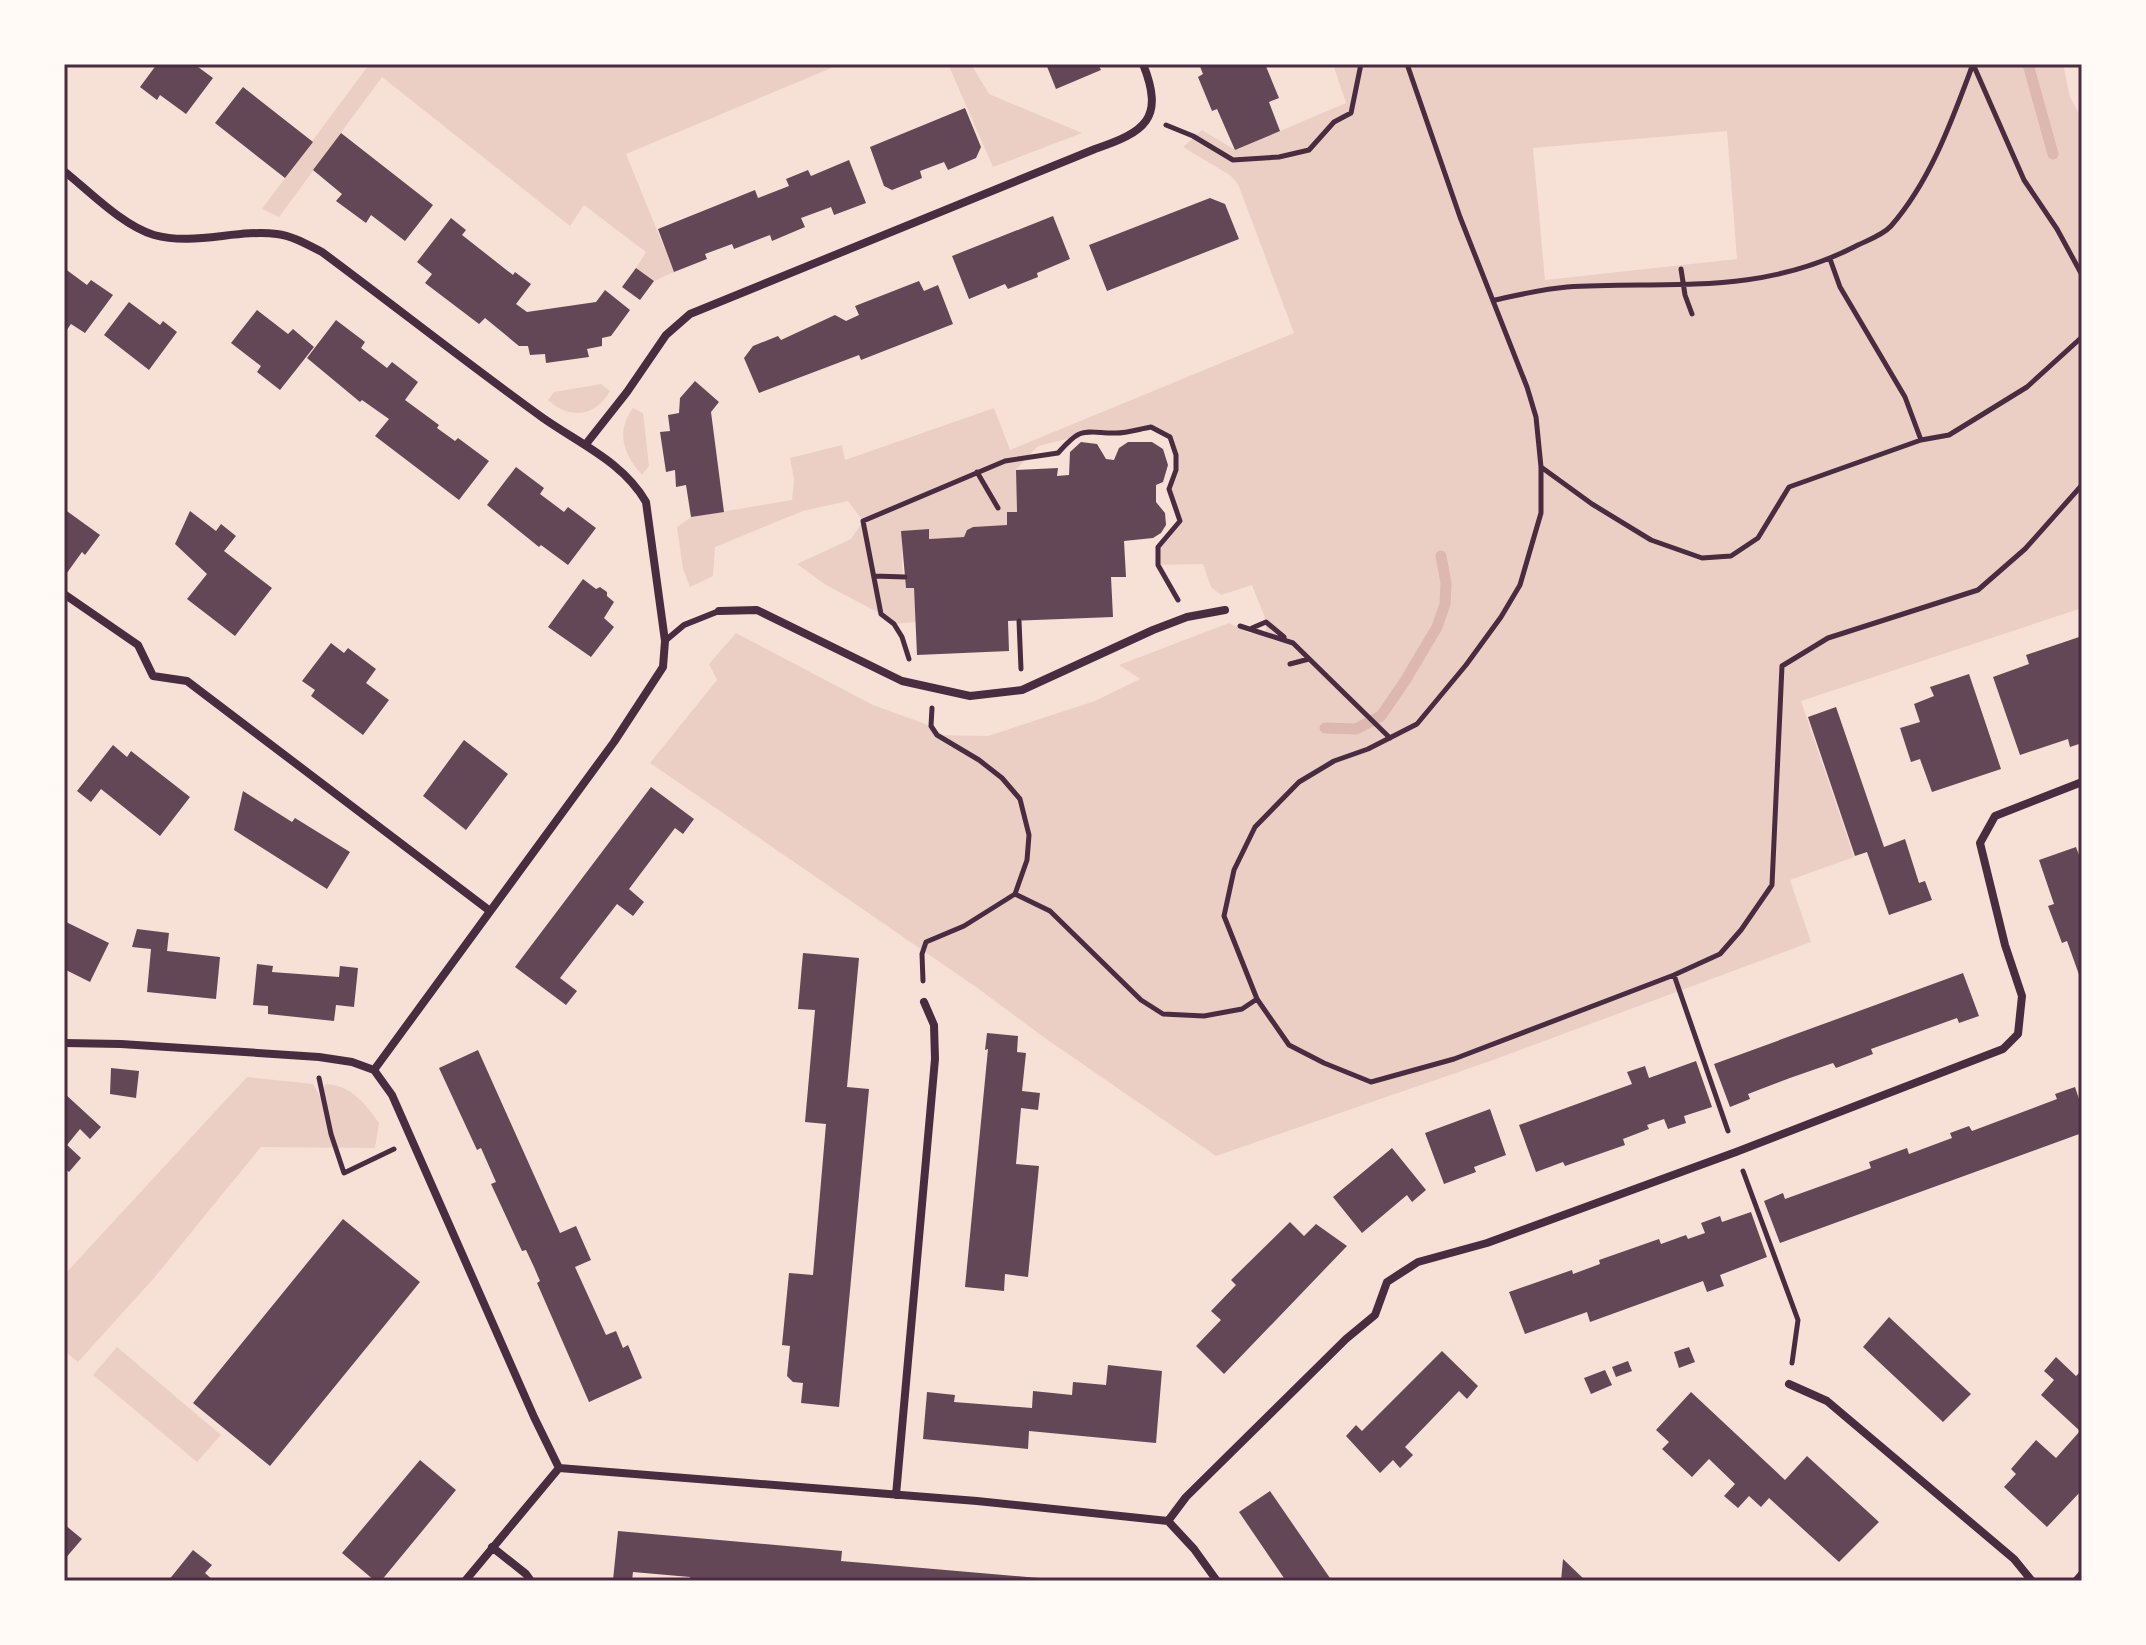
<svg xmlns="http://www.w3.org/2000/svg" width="2146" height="1645" font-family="'Nunito Sans',sans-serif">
<rect width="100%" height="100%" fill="#f7e1d7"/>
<path fill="#ebcfc5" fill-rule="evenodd" d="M364,64H841L626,154L674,272L654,281L636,268L646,252L584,205L570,226L382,77L279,217L262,209L367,67Z
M948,64H971L989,94L1082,133L993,167Z
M1333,64H2063L2070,97L2082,119V608L1801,701L1854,857L1790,880L1811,942L1496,1059L1216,1156L1042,1036L976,987L650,763L717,680L709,664L736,633L873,705L931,726L937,735L988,736L1095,701L1140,679L1119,665L1229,623L1249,633H1266L1265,618L1252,585L1221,595L1211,587L1203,564L1158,565V547L1180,521L1169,489L1176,470V454L1170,437L1151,427L1117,434L1087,430L1071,438L1038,446L1016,470L1017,525L973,527L967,530L964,537L929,539V529L902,531V567L906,587L914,588L916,622L894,624L881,614L826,585L797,564L851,539L863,521L848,501L803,511L715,547L713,576L690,587L683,569L677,527L691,517L792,500L794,479L790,458L842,445L845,460L994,408L1010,450L1294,333L1238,184L1230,175L1183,147L1202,130L1235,150L1346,103ZM1727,131L1737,259L1545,280L1533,148Z
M601,384L610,391C595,417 570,420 548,400L554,392Z
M633,408L643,413L649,466L642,475C624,455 615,432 633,408Z
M247,1077L313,1084L321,1098L325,1084C350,1084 366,1104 379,1123L375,1148L261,1147L154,1278L78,1362L64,1351V1275Z
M117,1347L221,1435L197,1462L93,1375Z"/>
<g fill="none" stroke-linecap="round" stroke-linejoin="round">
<path stroke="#dcb8b0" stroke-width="11" d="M2028,64L2053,154
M1325,728L1356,729L1381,716L1405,681L1437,627L1445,604L1446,583L1441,556"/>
</g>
<path fill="#644757" d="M157,64H194L213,78L186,114L160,95L157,100L140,87Z
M1046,64H1098L1101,70L1056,89Z
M1199,64H1265L1279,98L1269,102L1280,131L1235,150L1217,109L1212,111L1198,77L1203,74Z
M243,87L313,142L285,178L215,123Z
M965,108L981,147L976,158L948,170L944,162L920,171L922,178L892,190L884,186L870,147Z
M341,133L433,205L405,241L371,215L366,223L336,201L342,194L313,170Z
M849,160L866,203L834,215L831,207L801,218L805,227L772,241L770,235L734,249L732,244L705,254L707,259L674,272L658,229L755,190L758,198L789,186L786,179L808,170L811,176Z
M1210,198L1225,204L1239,239L1107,291L1089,245Z
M1053,216L1070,259L1037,273L1038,277L1008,289L1005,284L969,299L952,256Z
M451,218L466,230L462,235L513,275L515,272L531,284L516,304L527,312L596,302L605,290L630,310L611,336L602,338V346L587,349L589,357L546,363L545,354L530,355L528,346H519L485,318L479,324L425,283L432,274L417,262Z
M64,268L87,285L91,280L113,295L85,333L71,324L64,334Z
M636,268L654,281L640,300L622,287Z
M919,281L924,291L938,285L953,324L861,360L859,355L759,393L744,358L753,346L778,336L781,340L835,315L846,321L859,315L855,306Z
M129,302L160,325L163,321L177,332L149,370L104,335Z
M257,310L288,334L293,329L314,347L280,390L257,372L261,366L231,343Z
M336,320L365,342L361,348L387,368L392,362L418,382L405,400L439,425L437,428L455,441L458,438L489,461L459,500L375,436L389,419L362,400L360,402L307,358Z
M695,381L719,402L711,412L724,512L691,517L686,485L676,487L675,470L666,472L660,432L670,431L668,415L679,413L680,398Z
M1081,442L1097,444L1106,459L1114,460L1119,448L1128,442H1152L1163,449L1168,465L1163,482L1156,485V502L1165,513L1166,525L1161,533L1153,538L1124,541L1126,577H1111L1113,617L1008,621L1009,651L917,655L914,588H906L901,531L929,529V539L964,537L967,530L973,527L1007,525V512H1017L1016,470L1058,468L1057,476L1069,475L1070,452Z
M516,467L544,488L540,494L564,512L568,507L596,528L568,565L541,545L539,547L487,505Z
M64,509L100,535L85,555L82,552L64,577Z
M190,511L216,531L221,524L236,536L224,551L272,588L235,636L187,599L207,574L175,544Z
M583,579L596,589L600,587L607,592V596L614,602L604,618L614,627L591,657L548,627Z
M2082,636V743L2070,747L2068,739L2020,755L1993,677L2029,664L2026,655Z
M331,643L344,653L348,648L376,669L366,683L389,700L363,735L311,696L315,690L302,681Z
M1969,674L2001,769L1932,792L1920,759L1911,762L1900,728L1920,722L1914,704L1934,696L1930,687Z
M1836,707L1884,847L1905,839L1919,883L1925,881L1932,900L1889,915L1867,852L1855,856L1808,717Z
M464,740L508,774L466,830L423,796Z
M113,745L127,757L131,751L190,797L160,836L101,789L91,802L77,791Z
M651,787L694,819L683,834L675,828L629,889L644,902L633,916L617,904L560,978L577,991L566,1005L515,967Z
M243,791L292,822L295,818L350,852L327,889L234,830Z
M2076,847L2082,863V983L2067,941L2062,943L2048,906L2054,904L2039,860Z
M64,921L109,943L90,982L64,969Z
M137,929L169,933L167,951L220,957L216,999L147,992L151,949L132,947Z
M803,953L859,958L847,1087L869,1089L839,1407L801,1403L803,1383L793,1382L787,1376L790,1346L782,1345L789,1273L813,1275L826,1124L805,1122L815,1010L798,1009Z
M257,964L273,966L272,972L339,977L340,966L358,968L354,1007L336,1005L334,1021L268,1014V1006L253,1005Z
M1963,973L1979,1016L1959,1023L1957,1018L1871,1049L1873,1054L1836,1068L1833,1063L1790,1078L1748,1094L1750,1099L1730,1107L1714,1064Z
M987,1033L1018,1036L1017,1052L1026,1053L1022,1091L1040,1093L1038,1110L1021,1108L1016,1164L1039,1166L1028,1277L1005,1274L1004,1291L965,1287L988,1049L985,1050Z
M478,1050L560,1233L576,1226L591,1260L575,1267L606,1335L616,1331L623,1348L628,1345L642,1378L589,1402L537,1283L540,1281L534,1267L526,1250L522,1251L491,1184L496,1182L481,1148L477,1150L439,1068Z
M1696,1061L1712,1107L1684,1116L1686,1123L1668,1129L1664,1119L1647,1125L1649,1129L1623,1139L1625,1145L1565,1166L1563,1162L1536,1172L1519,1125L1632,1084L1627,1072L1645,1066L1649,1078Z
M111,1068L139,1071L136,1098L110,1094Z
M2075,1087L2082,1108V1133L1780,1243L1764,1201L1783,1193L1785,1199L1871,1168L1869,1162L1907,1148L1909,1154L1952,1138L1950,1133L1969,1126L1972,1131L2057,1099L2055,1094Z
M64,1093L101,1127L90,1139L80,1129L67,1145L81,1158L69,1172L64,1168Z
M1490,1109L1506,1155L1474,1167L1476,1172L1444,1184L1425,1133Z
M1392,1148L1426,1190L1412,1202L1407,1195L1362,1233L1333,1197Z
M1751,1212L1767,1257L1720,1275L1724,1286L1707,1292L1703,1281L1590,1322L1587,1312L1525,1334L1509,1292L1572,1270L1573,1274L1600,1264L1599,1260L1659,1239L1661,1244L1686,1235L1688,1239L1705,1233L1701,1223L1720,1216L1722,1222Z
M343,1219L420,1282L270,1466L193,1403Z
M1290,1222L1304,1236L1316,1224L1347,1246L1224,1374L1196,1346L1221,1320L1211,1311L1236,1285L1231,1280Z
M1889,1317L1971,1394L1943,1422L1863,1347Z
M1689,1347L1695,1362L1679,1368L1674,1352Z
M1442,1351L1478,1386L1467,1399L1459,1391L1405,1447L1413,1455L1400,1468L1393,1460L1380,1473L1346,1436L1356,1425L1362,1431Z
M2056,1357L2076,1376L2082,1370V1490L2047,1527L2004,1487L2016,1474L2011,1469L2036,1440L2056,1458L2080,1431L2041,1395L2054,1380L2044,1371Z
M1628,1361L1632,1371L1616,1377L1612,1367Z
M1108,1365L1162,1371L1156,1443L1029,1431L1028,1449L923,1439L927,1392L955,1395L954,1402L1032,1408L1033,1391L1072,1395L1073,1382L1106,1385Z
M1605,1370L1612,1385L1591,1394L1584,1378Z
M1691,1392L1785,1480L1807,1456L1879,1522L1839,1562L1769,1498L1761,1507L1749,1496L1738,1508L1724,1496L1735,1484L1709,1459L1692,1477L1662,1449L1669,1442L1656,1430Z
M420,1460L456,1490L381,1581H375L342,1553Z
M1270,1491L1292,1523L1332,1581H1286L1239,1512Z
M64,1524L82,1539L64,1560Z
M618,1531L842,1551L841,1561L1039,1578L1050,1579L1049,1581H690V1577L633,1572L632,1581L613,1580Z
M193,1550L212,1565L205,1573L214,1581H168Z
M1563,1559L1586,1581H1561Z"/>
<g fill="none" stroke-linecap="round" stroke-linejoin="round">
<path stroke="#4a2c40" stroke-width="5" d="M1407,64L1460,217L1527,387L1536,417L1541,467V513L1520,585L1501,617L1466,665L1417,724L1368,749L1334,761L1299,782L1255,827L1234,870L1224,916L1257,999L1289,1045L1324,1063L1371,1082L1454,1059L1674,975L1720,954L1741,930L1772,885L1782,666L1828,638L1978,590L2025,549L2082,485
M1973,64L2024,180L2057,229L2082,275
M1166,125L1193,136L1233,160L1279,157L1309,150L1334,122L1351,113L1361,64
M1830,259L1840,287L1905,397L1921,440
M1681,269L1685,295L1692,314
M1495,300C1518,295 1543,289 1567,287C1669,281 1758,296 1854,247C1865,241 1882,236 1891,226C1931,180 1952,120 1973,64
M1541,467L1592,504L1651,540L1702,558L1731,556L1758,538L1789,487L1921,440L1949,435L2027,387L2082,337
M977,472L998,508
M874,576L905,577
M1019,621L1021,669
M1240,626L1293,643L1390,738
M1252,628L1266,622L1284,637
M909,659L902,637L894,624L881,614L863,521L1005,461L1058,453C1081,427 1082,432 1113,433C1125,434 1139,429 1151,427L1170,437L1176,455V470L1169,489L1180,521L1158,547V565L1178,600
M1290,664L1309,659
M1015,894L1050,911L1141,1000L1163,1014L1204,1016L1242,1009L1257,999
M1674,975L1728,1131
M923,981L922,954L926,942L964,926L1015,894L1027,860L1029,835L1020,799L1002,778L979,760L937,735L931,726L932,708
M319,1078L331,1134L344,1173L394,1149
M1743,1171L1798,1320L1792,1363"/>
<path stroke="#4a2c40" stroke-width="6" d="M665,641L684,625L719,611"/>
<path stroke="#4a2c40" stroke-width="8" d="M64,171C89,191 123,226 154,235C194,246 236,229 277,234C293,236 308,245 322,252C396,307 468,364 543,418C580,444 623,462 646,502L665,641L663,667L614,742L374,1070
M586,444L627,392L666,335L690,314L1095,149C1145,132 1165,119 1143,64
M64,594L138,645L153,676L187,681L490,911
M719,611L757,610L902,681L970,696L1022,690L1153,630L1187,617L1225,610
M64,1043L121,1044L319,1057L352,1062L374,1070
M374,1070L392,1095L534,1417L559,1468
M1789,1384L1827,1401L2014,1559L2032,1581
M559,1468L977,1501L1168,1521L1194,1549L1217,1581
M896,1495L935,1059L934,1025L924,1002
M1168,1521L1186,1497L1346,1339L1375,1315L1387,1282L1418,1262L1487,1243L1736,1152L2003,1049L2018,1034L2022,996L2005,945L1980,843L1995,816L2082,782
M492,1547L526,1574L531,1581
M465,1581L559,1468
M2076,1581L2082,1574"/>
</g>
<rect width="2146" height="1645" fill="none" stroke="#fffaf5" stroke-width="132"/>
<rect x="66" y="66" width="2014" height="1513" fill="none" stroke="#4a2c40" stroke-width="3"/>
</svg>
